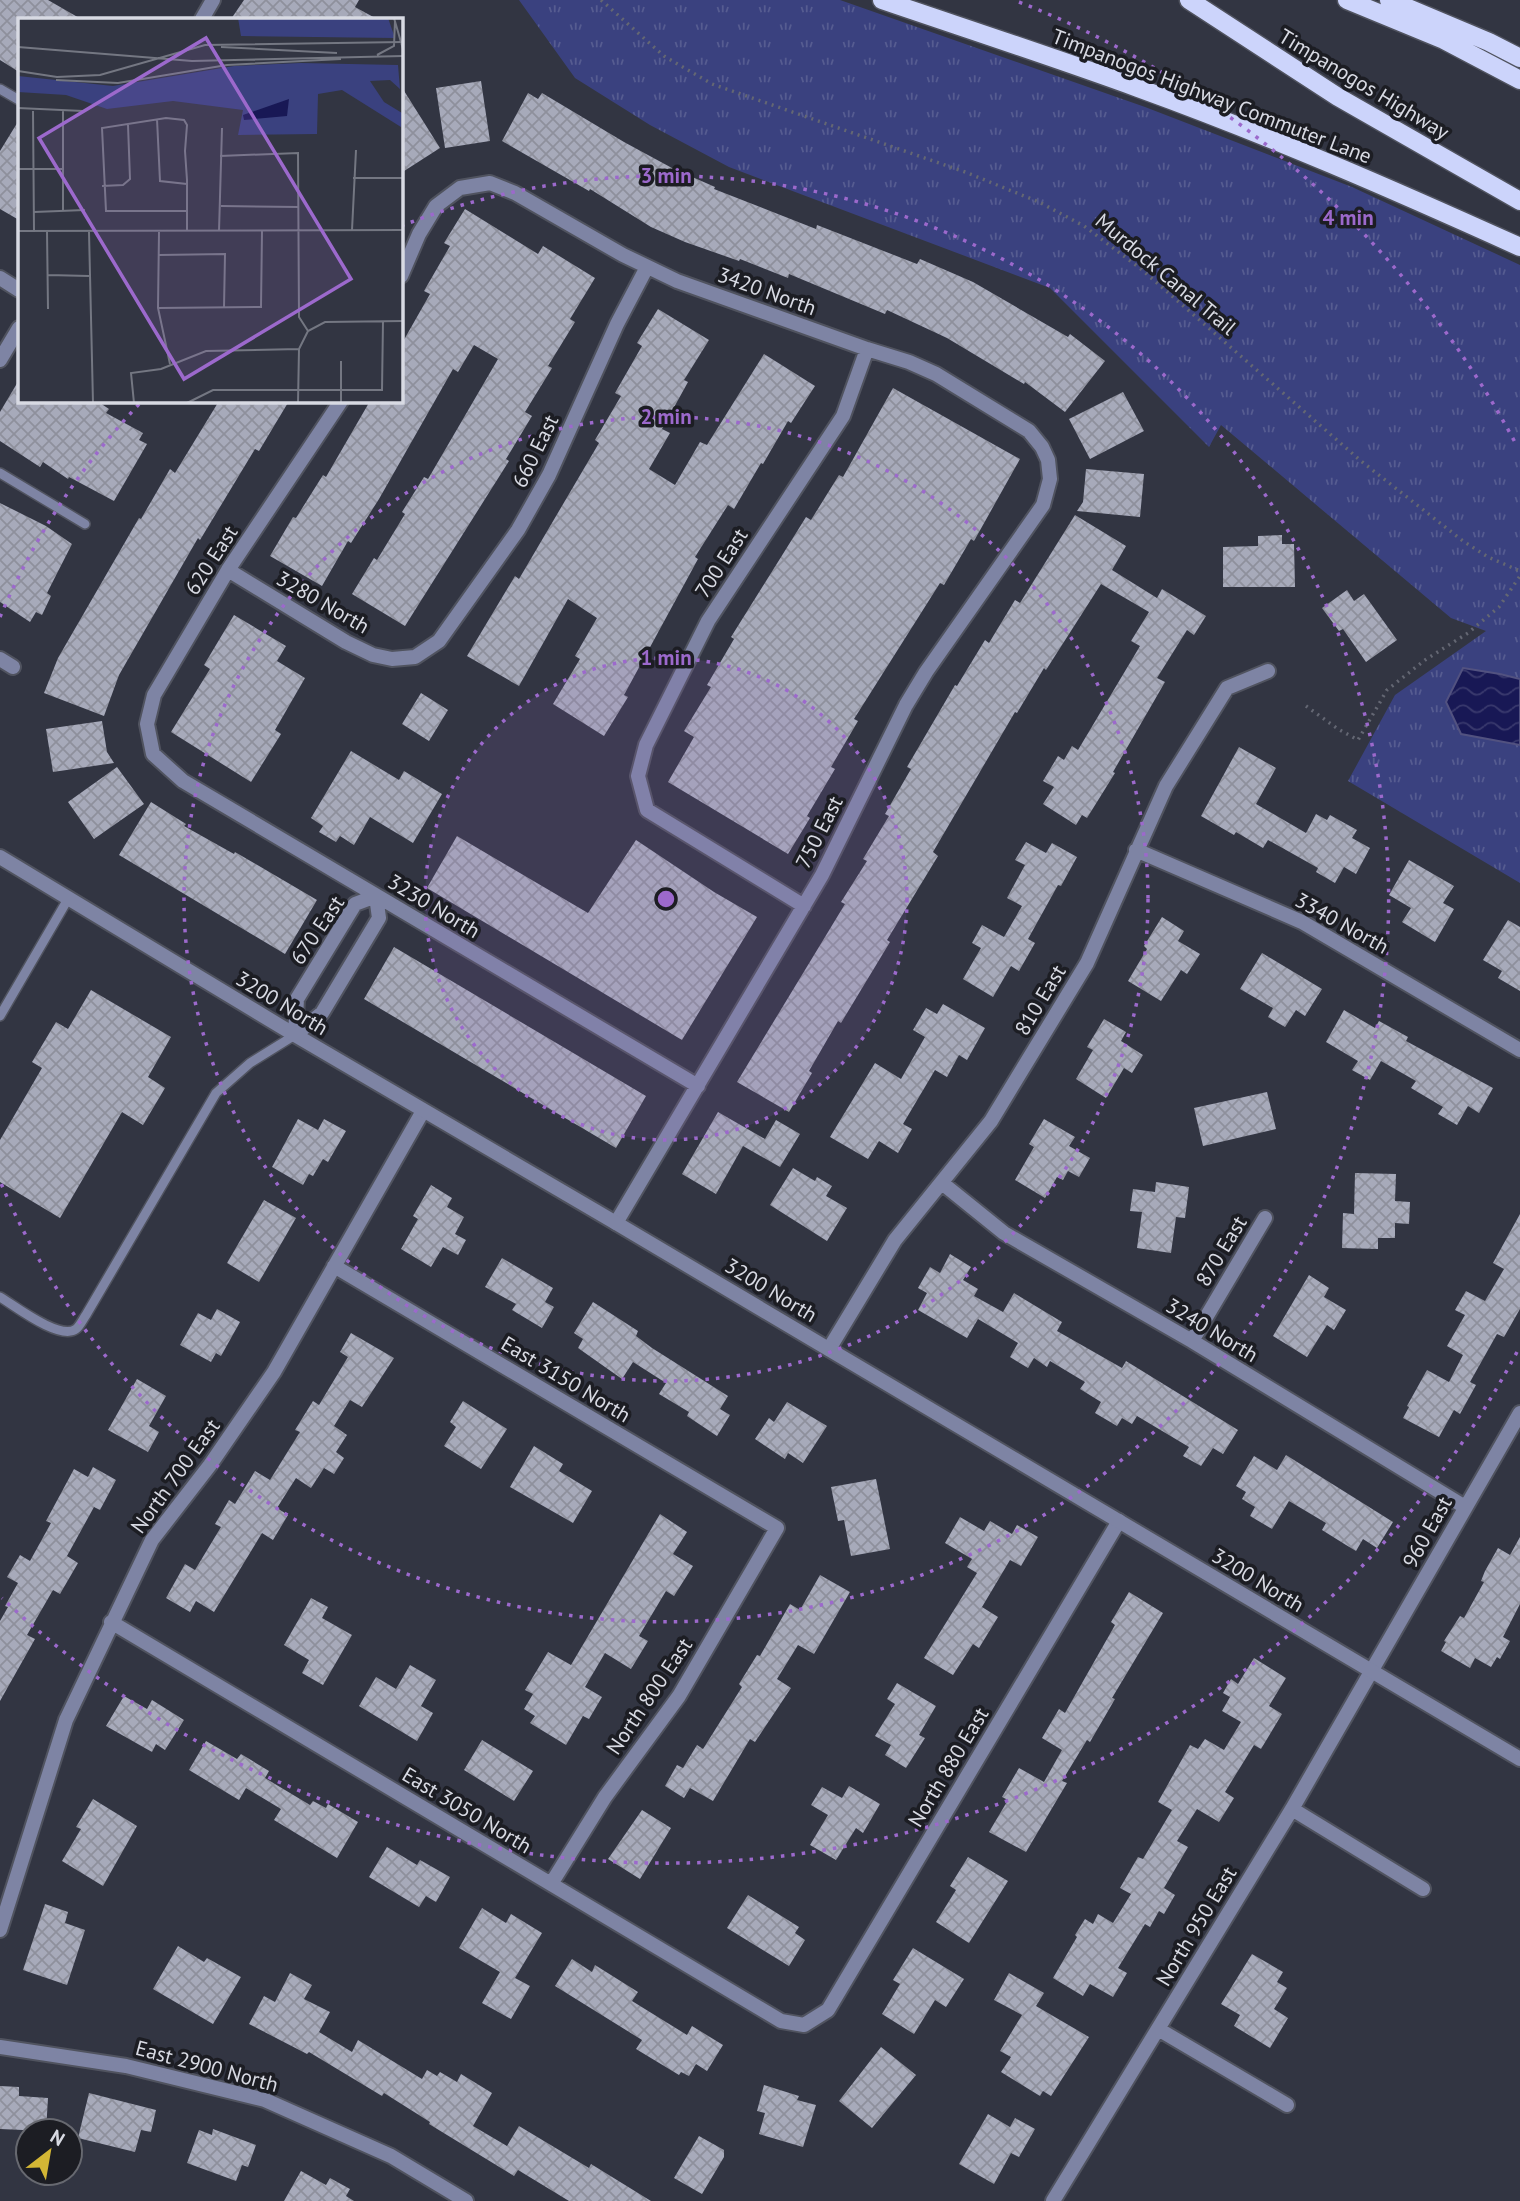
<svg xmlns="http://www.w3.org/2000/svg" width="1520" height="2201" font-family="'PT Sans',sans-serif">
<defs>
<pattern id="grass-tufts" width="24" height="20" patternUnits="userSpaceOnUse" patternTransform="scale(1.75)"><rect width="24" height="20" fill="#3a417f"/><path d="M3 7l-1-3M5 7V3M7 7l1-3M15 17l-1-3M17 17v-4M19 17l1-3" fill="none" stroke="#565c91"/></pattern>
<pattern id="water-waves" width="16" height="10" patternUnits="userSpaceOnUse" patternTransform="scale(1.75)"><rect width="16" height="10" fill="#181855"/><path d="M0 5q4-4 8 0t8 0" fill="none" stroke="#39396d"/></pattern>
<pattern id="building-cross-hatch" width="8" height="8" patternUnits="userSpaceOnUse" patternTransform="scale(1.75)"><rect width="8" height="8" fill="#a7aaba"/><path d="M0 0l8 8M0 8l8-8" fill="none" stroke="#8e909c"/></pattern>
</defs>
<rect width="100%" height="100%" fill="#323542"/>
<path fill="url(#grass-tufts)" d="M519,0H840L1145,107L1352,187L1520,265V883L1348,781L1395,695L1486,631L1451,618L1221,425L1209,447L1050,288L729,167L650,125L575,78Z"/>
<path fill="url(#water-waves)" stroke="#525280" stroke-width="2" d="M1463,668L1500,674L1520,679V745L1461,734L1446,702Z"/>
<path fill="url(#building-cross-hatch)" d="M0,0H48L81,19H19V72L0,60Z
M244,0H359L355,7L377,19H231Z
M481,81L490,141L445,148L436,88Z
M401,86L440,148L401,173Z
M528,93L538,99L542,93L624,142L672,168L715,187L714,189L816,229L817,225L917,264L920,259L973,282L1068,337L1070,334L1105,361L1065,412L1025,382L1024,384L947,338L887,310L885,314L789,274L788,278L740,259L739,261L685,242L651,227L590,189L589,191L502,141Z
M19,120V220L0,209V151Z
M465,209L538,254L543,246L595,278L570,319L575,322L548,366L552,368L525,412L532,416L506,459L509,461L405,626L352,594L374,558L377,560L405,514L402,512L424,477L428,479L498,359L474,345L458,372L453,369L379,499L351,543L348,541L322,586L270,556L293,517L296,518L323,475L326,477L370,401H401V345L430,294L424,291L450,246L444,243Z
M658,309L709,340L684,380L688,382L662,429L670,433L649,469L675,485L700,442L707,445L764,354L815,386L791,423L788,421L763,464L761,463L734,509L728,505L695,557L698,559L624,695L628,697L604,736L553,704L580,659L575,656L597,618L568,599L519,686L467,656L515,576L519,579L599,443L595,440L621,396L615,393L642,346L637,343Z
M19,380V401H97L109,409L106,413L143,433L139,440L147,444L114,501L69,477L68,479L43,462L40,467L0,441V412Z
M893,388L1020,459L974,541L971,539L944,585L940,583L854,719L858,721L831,767L835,769L807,816L810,818L788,854L668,782L694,737L684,731L711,687L707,685L734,639L731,637L806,517L811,520L839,475L843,477Z
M1123,392L1144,431L1090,459L1069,419Z
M219,401H289L259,451L255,449L200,540L198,538L119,675L104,716L44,693L58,658L139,518L141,519L170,469L175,473Z
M1086,469L1144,474L1140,517L1077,511L1083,502Z
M0,503L46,526L72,544L47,593L51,596L42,615L36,612L30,622L0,602Z
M1075,515L1126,546L1112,570L1157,598L1162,589L1206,616L1194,635L1187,630L1157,678L1165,682L1113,772L1115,773L1087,818L1082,815L1076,825L1043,804L1054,787L1043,781L1058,756L1064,760L1072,746L1078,750L1140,646L1131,641L1149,612L1101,584L1046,670L1044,668L1017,713L1015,712L933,852L938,856L887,940L890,942L841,1023L838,1021L809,1071L812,1073L789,1112L737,1082L845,904L841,902L867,861L863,859L889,816L885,814L911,769L907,767L955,685L957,686L985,640L989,643L1015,600L1020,603Z
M1282,535V544H1294L1295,587H1223V547L1258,546V536Z
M1347,590L1354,601L1364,594L1397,640L1366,662L1343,629L1339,631L1322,608Z
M234,615L286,646L277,661L305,678L275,730L281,734L251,782L171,732L210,669L204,665Z
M421,693L448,710L429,741L402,724Z
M102,721L107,752L114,763L53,772L46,729Z
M1239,747L1276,768L1256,804L1306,833L1316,814L1327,820L1330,815L1357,830L1352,838L1370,848L1356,874L1344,867L1335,883L1316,872L1318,868L1268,840L1263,848L1236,832L1234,835L1201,816Z
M351,751L399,780L404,771L442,794L413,843L370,817L354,845L340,836L336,842L319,832L323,826L311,818Z
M117,767L144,804L94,839L68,802Z
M151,802L186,824L184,826L234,854L235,852L317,900L285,954L119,855Z
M457,836L588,913L636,840L714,892L757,917L682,1040L427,888Z
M1026,842L1046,853L1052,843L1077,857L1061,886L1058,885L1028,939L1035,943L1019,971L1011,966L993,997L963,979L981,948L972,943L982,925L1004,937L1022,906L1007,898L1025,865L1015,860Z
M1409,860L1454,886L1443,903L1454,909L1435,942L1402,922L1411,908L1389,895Z
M1162,917L1184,931L1178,941L1200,954L1187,974L1181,970L1161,1001L1128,981L1147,949L1144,946Z
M1508,920L1520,927V991L1498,978L1502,971L1483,960Z
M394,947L646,1096L616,1148L364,999Z
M1262,953L1322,989L1305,1016L1296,1010L1285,1027L1268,1017L1273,1008L1240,989Z
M91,990L171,1037L148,1077L165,1088L143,1125L122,1112L60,1218L0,1182V1140L42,1068L32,1062L56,1022L68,1029Z
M943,1004L985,1028L967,1060L959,1055L947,1077L935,1070L903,1124L912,1129L898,1153L879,1141L868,1159L830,1137L875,1063L901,1079L925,1037L913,1030L926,1008L937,1014Z
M1344,1010L1375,1028L1379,1021L1408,1037L1406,1041L1493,1088L1479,1113L1468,1106L1457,1125L1438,1114L1443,1107L1411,1088L1416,1081L1381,1061L1370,1080L1352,1070L1358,1061L1326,1042Z
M1104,1019L1126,1032L1121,1041L1143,1055L1132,1073L1124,1068L1106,1098L1076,1079L1093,1050L1087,1047Z
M1267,1092L1276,1129L1203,1146L1194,1108Z
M718,1112L765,1139L776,1120L800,1134L780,1167L743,1146L716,1194L682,1174Z
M298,1119L318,1130L324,1119L346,1131L328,1162L323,1159L313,1176L309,1174L303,1185L272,1167Z
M1044,1119L1075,1137L1069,1146L1090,1158L1079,1177L1068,1171L1063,1180L1057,1177L1045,1198L1015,1180L1034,1147L1029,1144Z
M793,1168L815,1181L817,1177L832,1186L826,1196L847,1208L827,1241L770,1205Z
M1355,1173L1396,1174L1395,1201L1410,1202L1409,1224L1395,1223V1238H1378V1249L1342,1248L1343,1213L1354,1214Z
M1156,1182L1189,1187L1185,1218L1176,1217L1171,1253L1137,1248L1142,1212L1130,1211L1133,1189L1155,1192Z
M431,1185L452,1198L447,1207L464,1217L455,1234L466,1240L458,1255L443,1247L431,1267L401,1249L418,1219L413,1216Z
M264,1200L296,1218L259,1282L227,1263Z
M1520,1214V1309L1504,1337L1497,1334L1470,1382L1476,1385L1460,1414L1454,1410L1439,1437L1403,1418L1409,1407L1407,1406L1427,1370L1449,1382L1463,1355L1447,1346L1465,1315L1455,1310L1466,1291L1485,1301L1504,1269L1493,1263Z
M950,1254L971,1267L963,1280L978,1289L974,1296L1003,1312L1014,1293L1062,1322L1057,1331L1122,1368L1126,1361L1238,1430L1223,1454L1213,1448L1201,1466L1183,1456L1189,1447L1137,1416L1132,1424L1122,1418L1117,1426L1095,1413L1101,1402L1080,1389L1085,1382L1050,1361L1047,1367L1034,1358L1028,1368L1010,1357L1018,1343L978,1319L967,1338L918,1310L927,1293L918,1288L930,1267L940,1273Z
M502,1258L553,1288L545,1302L554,1307L542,1328L512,1310L516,1304L485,1287Z
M1309,1275L1329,1288L1324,1297L1346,1310L1334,1330L1327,1325L1307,1357L1273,1336Z
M593,1302L638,1331L636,1336L652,1348L728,1396L720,1409L730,1415L717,1436L687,1416L689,1412L659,1394L666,1383L633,1362L622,1379L578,1348L583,1339L574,1333Z
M217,1309L240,1322L221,1356L216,1353L211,1362L180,1345L198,1313L211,1320Z
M351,1333L394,1358L362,1407L350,1400L334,1426L347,1435L336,1452L344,1458L334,1474L324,1468L311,1488L296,1478L277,1508L288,1515L273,1540L262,1533L214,1612L196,1601L190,1612L166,1598L185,1564L195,1570L221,1527L215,1524L229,1500L235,1504L255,1471L270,1480L300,1432L295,1430L313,1401L319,1405L348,1357L340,1352Z
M137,1379L166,1396L149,1426L159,1432L148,1452L108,1430Z
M463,1401L507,1429L481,1469L444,1446L456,1427L450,1422Z
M787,1402L827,1426L803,1463L788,1453L785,1459L755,1439L769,1418L774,1422Z
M534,1446L563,1464L559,1471L592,1491L573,1523L510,1487Z
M1286,1455L1393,1522L1377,1548L1363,1539L1356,1551L1346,1545L1322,1530L1326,1523L1289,1501L1272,1529L1250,1516L1255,1507L1242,1499L1246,1492L1236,1486L1254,1456L1277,1470Z
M93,1467L116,1480L100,1510L94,1507L67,1556L78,1563L60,1594L53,1590L27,1635L35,1639L0,1701V1621L8,1607L5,1606L18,1583L7,1577L20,1555L30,1561L51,1523L46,1521L74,1469L88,1477Z
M876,1479L890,1549L851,1556L844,1520L838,1521L831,1487Z
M660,1514L687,1532L673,1554L693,1566L674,1596L666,1591L639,1636L648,1641L631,1669L605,1653L585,1687L602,1697L589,1719L583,1716L566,1745L530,1723L535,1716L524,1709L533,1694L525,1690L548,1652L571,1665Z
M960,1517L984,1531L990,1521L1012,1534L1017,1525L1038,1537L1021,1566L1010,1560L982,1607L998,1617L979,1648L973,1644L953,1675L924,1658L977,1573L967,1567L972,1559L945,1543Z
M1520,1537V1604L1503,1637L1510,1641L1500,1659L1497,1657L1491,1667L1475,1658L1470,1668L1441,1651L1446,1642L1444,1641L1460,1616L1464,1618L1484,1582L1481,1581L1485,1571L1498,1548L1510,1555Z
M820,1575L850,1592L814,1654L798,1645L777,1679L791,1688L755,1742L750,1739L713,1801L690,1788L684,1798L665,1786L677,1765L683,1768L697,1745L703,1749L742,1687L739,1684L757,1655L760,1656L790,1604L800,1610Z
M1129,1592L1163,1613L1112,1698L1115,1699L1090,1742L1087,1740L1062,1781L1067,1783L1026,1852L989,1832L1008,1800L1002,1797L1019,1768L1044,1782L1062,1750L1042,1738L1059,1709L1065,1713L1115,1625L1111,1622Z
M311,1598L328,1607L322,1618L352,1635L323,1685L302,1673L309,1660L284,1645Z
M1254,1658L1286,1678L1269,1706L1282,1714L1261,1749L1254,1745L1225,1792L1234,1798L1219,1822L1197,1809L1177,1841L1188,1847L1164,1888L1175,1895L1164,1914L1159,1911L1150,1927L1145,1924L1118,1968L1127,1973L1113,1997L1090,1984L1083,1996L1053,1978L1077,1937L1075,1935L1085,1919L1093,1924L1098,1914L1113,1923L1131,1894L1120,1888L1138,1857L1143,1859L1172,1810L1158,1802L1190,1745L1198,1749L1205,1739L1224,1750L1241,1722L1222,1711L1230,1697L1223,1693L1231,1679L1238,1684Z
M410,1665L436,1680L421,1706L433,1713L417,1741L359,1706L376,1677L396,1689Z
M897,1683L936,1706L919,1735L925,1738L906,1768L885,1755L891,1745L875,1736L895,1704L887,1699Z
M124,1696L147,1709L152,1700L184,1720L165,1750L156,1744L152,1752L106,1726Z
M482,1740L533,1771L514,1801L464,1770Z
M206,1741L237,1759L241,1754L269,1771L265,1778L310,1805L313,1801L326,1808L328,1804L358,1822L337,1858L274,1820L281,1809L246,1788L239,1800L189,1770Z
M849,1786L880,1804L863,1833L856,1828L836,1860L810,1845L828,1815L811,1805L822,1787L842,1798Z
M93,1799L137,1826L103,1886L62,1861L81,1829L76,1827Z
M642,1810L671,1828L640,1879L608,1859Z
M387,1847L417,1865L420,1860L450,1877L436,1902L426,1896L419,1907L369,1877Z
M968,1857L1008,1881L969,1943L936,1922L956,1890L950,1886Z
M748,1895L799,1927L795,1933L805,1940L789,1966L727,1928Z
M45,1904L68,1912L65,1923L85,1930L67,1985L23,1970Z
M482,1908L506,1923L511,1914L542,1933L515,1978L530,1986L511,2019L482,2003L500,1972L459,1948Z
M178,1946L204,1962L207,1958L241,1977L213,2024L153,1989Z
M913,1948L964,1979L946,2007L935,2000L914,2034L882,2014L900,1984L893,1980Z
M1252,1954L1283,1972L1277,1982L1287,1988L1274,2009L1288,2018L1270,2048L1234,2026L1240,2015L1221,2004Z
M572,1959L592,1972L595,1965L638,1992L632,2001L687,2035L692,2026L723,2045L707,2071L696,2064L689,2076L681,2072L679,2075L636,2049L642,2040L555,1986Z
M290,1973L312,1985L304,1999L330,2012L319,2032L352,2052L358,2040L422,2079L427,2070L437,2076L440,2072L457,2082L461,2074L492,2093L473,2126L507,2146L519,2126L589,2168L591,2164L651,2201H569L518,2170L514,2176L429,2124L430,2122L384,2093L382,2096L309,2052L307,2054L249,2024L264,1996L275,2002Z
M1009,1973L1044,1993L1036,2006L1089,2037L1051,2096L1043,2091L1040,2096L1001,2072L1011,2057L1000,2051L1022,2015L994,2000Z
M881,2047L916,2075L872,2128L839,2101Z
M764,2085L799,2096L797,2100L816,2105L803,2147L759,2134L765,2113L757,2111Z
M0,2086L19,2087V2096L48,2098L46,2131L0,2129Z
M89,2093L156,2110L151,2132L141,2130L135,2152L78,2138Z
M988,2114L1010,2127L1015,2118L1035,2129L1019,2157L1011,2153L994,2184L959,2164Z
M213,2129L256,2145L248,2167L242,2165L236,2181L187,2163L199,2130L212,2135Z
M699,2136L724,2150V2157L702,2194L674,2178Z
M301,2171L326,2185L330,2178L350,2189L346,2196L354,2201H284Z"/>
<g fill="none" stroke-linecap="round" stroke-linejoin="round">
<g stroke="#50535f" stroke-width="12">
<path id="service" d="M0,89L19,100
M0,473L85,524
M0,1016L68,899
M0,1297C15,1306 60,1341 76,1329C80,1326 83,1319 86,1315L216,1093L250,1063L295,1035"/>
</g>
<g stroke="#50535f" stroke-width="18">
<path id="minor" d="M202,19L213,0
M401,276L419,234L436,206L460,188L490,183L515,193L623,255L677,281L867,349L909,362L936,374L1029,431L1042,447L1048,460L1050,479L1043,505L926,672L906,705L822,875L616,1223
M0,278L19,290
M0,360L19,328
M341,401L228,570L154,695L147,724L153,754L183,781L698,1086
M228,570L346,642L373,655L392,659L415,657L439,641L518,530L549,475L617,324L647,267
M0,659L13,667
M1136,850L1302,922L1520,1050
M376,896L379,918L322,1013L295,1035L297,999L355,904Z
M804,906L647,810L638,776L646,745L708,621L843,416L867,349
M942,1183L1004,1233L1192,1341L1465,1507
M334,1266L777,1528L679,1696L605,1797L551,1884
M1192,1341L1265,1218
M829,1349L895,1240L991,1121L1087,963L1166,786L1227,688L1268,671
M111,1622L781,2021L804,2025L828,2010L1119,1521
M1292,1809L1423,1889
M0,1930L66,1720L152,1540L210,1465L274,1372L423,1111
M1158,2029L1287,2105
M0,2047L126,2066L265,2100L391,2156L466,2201
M1053,2201L1292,1809L1520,1413"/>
</g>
<g stroke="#50535f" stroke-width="18">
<path id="tertiary" d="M0,857L295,1035L616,1223L1520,1759"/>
</g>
<g stroke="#50535f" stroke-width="21">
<path id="primary" d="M882,0C967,29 1053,57 1138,88C1268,135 1394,190 1520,247
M1189,0L1338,97L1520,201
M1347,0L1444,40L1520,80
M1389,0L1489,42L1520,58"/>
</g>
<path stroke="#646773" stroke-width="3.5" stroke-dasharray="2 5" stroke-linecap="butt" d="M601,0L664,56L712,84L965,172L1039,202L1084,226L1141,269L1361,461L1463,541L1488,557L1520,571
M1306,706L1338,729L1358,740L1387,690L1425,660L1468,633L1499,607L1520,576"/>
<use href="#service" stroke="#7e84a4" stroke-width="9"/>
<use href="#minor" stroke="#7e84a4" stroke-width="14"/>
<use href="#tertiary" stroke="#7e84a4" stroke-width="14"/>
<use href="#primary" stroke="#ccd4fb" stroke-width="18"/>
</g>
<circle cx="666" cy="899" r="241" fill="#9c69cc" fill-opacity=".12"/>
<g fill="none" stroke="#9c69cc" stroke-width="3.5" stroke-dasharray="3.5 7">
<circle cx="666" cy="899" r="241"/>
<circle cx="666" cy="899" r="482"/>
<path d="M0 617A723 723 0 0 1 142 401M401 226A723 723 0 1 1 0 1181"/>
<path d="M1517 1352A964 964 0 0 1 2 1598M1019 2A964 964 0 0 1 1517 446"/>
</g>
<g text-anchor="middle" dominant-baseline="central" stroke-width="7" stroke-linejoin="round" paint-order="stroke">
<g font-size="21" fill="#d8dae3" stroke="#1c1d23">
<text transform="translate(1364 84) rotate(31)">Timpanogos Highway</text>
<text transform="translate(1212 96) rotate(21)">Timpanogos Highway Commuter Lane</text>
<text transform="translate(1166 274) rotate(40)">Murdock Canal Trail</text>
<text transform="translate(767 291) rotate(20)">3420 North</text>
<text transform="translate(535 451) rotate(-64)">660 East</text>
<text transform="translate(211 560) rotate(-57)">620 East</text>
<text transform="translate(721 563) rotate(-57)">700 East</text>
<text transform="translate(323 602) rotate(30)">3280 North</text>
<text transform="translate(819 832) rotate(-63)">750 East</text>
<text transform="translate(434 906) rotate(31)">3230 North</text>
<text transform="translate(1342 923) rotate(29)">3340 North</text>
<text transform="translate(317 930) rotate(-56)">670 East</text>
<text transform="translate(1040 1000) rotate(-59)">810 East</text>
<text transform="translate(282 1003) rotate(31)">3200 North</text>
<text transform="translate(1221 1251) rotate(-59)">870 East</text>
<text transform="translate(771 1290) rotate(31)">3200 North</text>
<text transform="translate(1212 1330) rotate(31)">3240 North</text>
<text transform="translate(566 1379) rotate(31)">East 3150 North</text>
<text transform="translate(175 1476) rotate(-54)">North 700 East</text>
<text transform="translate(1427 1532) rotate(-61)">960 East</text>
<text transform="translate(1258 1580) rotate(31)">3200 North</text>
<text transform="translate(649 1696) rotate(-56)">North 800 East</text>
<text transform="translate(948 1767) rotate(-59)">North 880 East</text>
<text transform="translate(467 1810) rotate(31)">East 3050 North</text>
<text transform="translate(1196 1926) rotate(-59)">North 950 East</text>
<text transform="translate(207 2066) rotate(15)">East 2900 North</text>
</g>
</g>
<g transform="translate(18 18)">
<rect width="385" height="385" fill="#323542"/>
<path d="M220,0H370L377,20L223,18ZM283,45L380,47L382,71L372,62L352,63L366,84L384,95L383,109L324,72L300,76L299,116L220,117L225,92L155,83L89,91L48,77L0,74V58L95,68L216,48Z" fill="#3a417f"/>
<path d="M271,81L269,98L226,102L225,97Z" fill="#181855"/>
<path fill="none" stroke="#747782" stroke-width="2" d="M376,0L385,31M0,29L174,43L385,38M203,29L319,35M359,37L376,28L377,3M0,53L39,59L82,57L187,27L385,24M38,62L100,65L209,47L323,41M0,90L65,93M15,93L16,213M45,93V192M139,101L142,163L169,166M202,138L280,135L281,299L290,313M0,151H45M335,160H385M84,168L105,167L112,161L110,107M203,188L281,189M169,193H88L84,110L148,100L166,102L169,107L167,133L169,162V213M16,194L67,192M334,212L338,132M0,213L385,212M29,213L30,291M201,213L204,110M71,214L75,385M141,214L140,290L152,346M141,237L207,236L206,290M30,257L71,258M140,290L243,289L244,213M323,343V385M116,385L113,355L143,351L188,333L281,331M169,385L195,372H364L365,303M280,385L281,331L290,313L307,304L385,303"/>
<path fill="#9c69cc" fill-opacity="0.15" stroke="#9c69cc" stroke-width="3.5" d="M188,20L333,261L166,361L21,120Z"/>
<rect width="385" height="385" fill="none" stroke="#d8dae3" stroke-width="3.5"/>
</g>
<circle cx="666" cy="899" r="10" fill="#9c69cc" stroke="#1c1d23" stroke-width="3.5"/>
<g font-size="21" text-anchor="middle" font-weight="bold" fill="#9c69cc" stroke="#1c1d23" stroke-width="7" stroke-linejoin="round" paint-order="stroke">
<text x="666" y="183">3 min</text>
<text x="1348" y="225">4 min</text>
<text x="666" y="424">2 min</text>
<text x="666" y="665">1 min</text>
</g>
<g transform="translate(49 2152) rotate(31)"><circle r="33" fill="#1c1d23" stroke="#676970" stroke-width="2"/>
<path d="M0-5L12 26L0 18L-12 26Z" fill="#d3b635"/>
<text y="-10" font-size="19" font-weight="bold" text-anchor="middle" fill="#d8dae3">N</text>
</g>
</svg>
